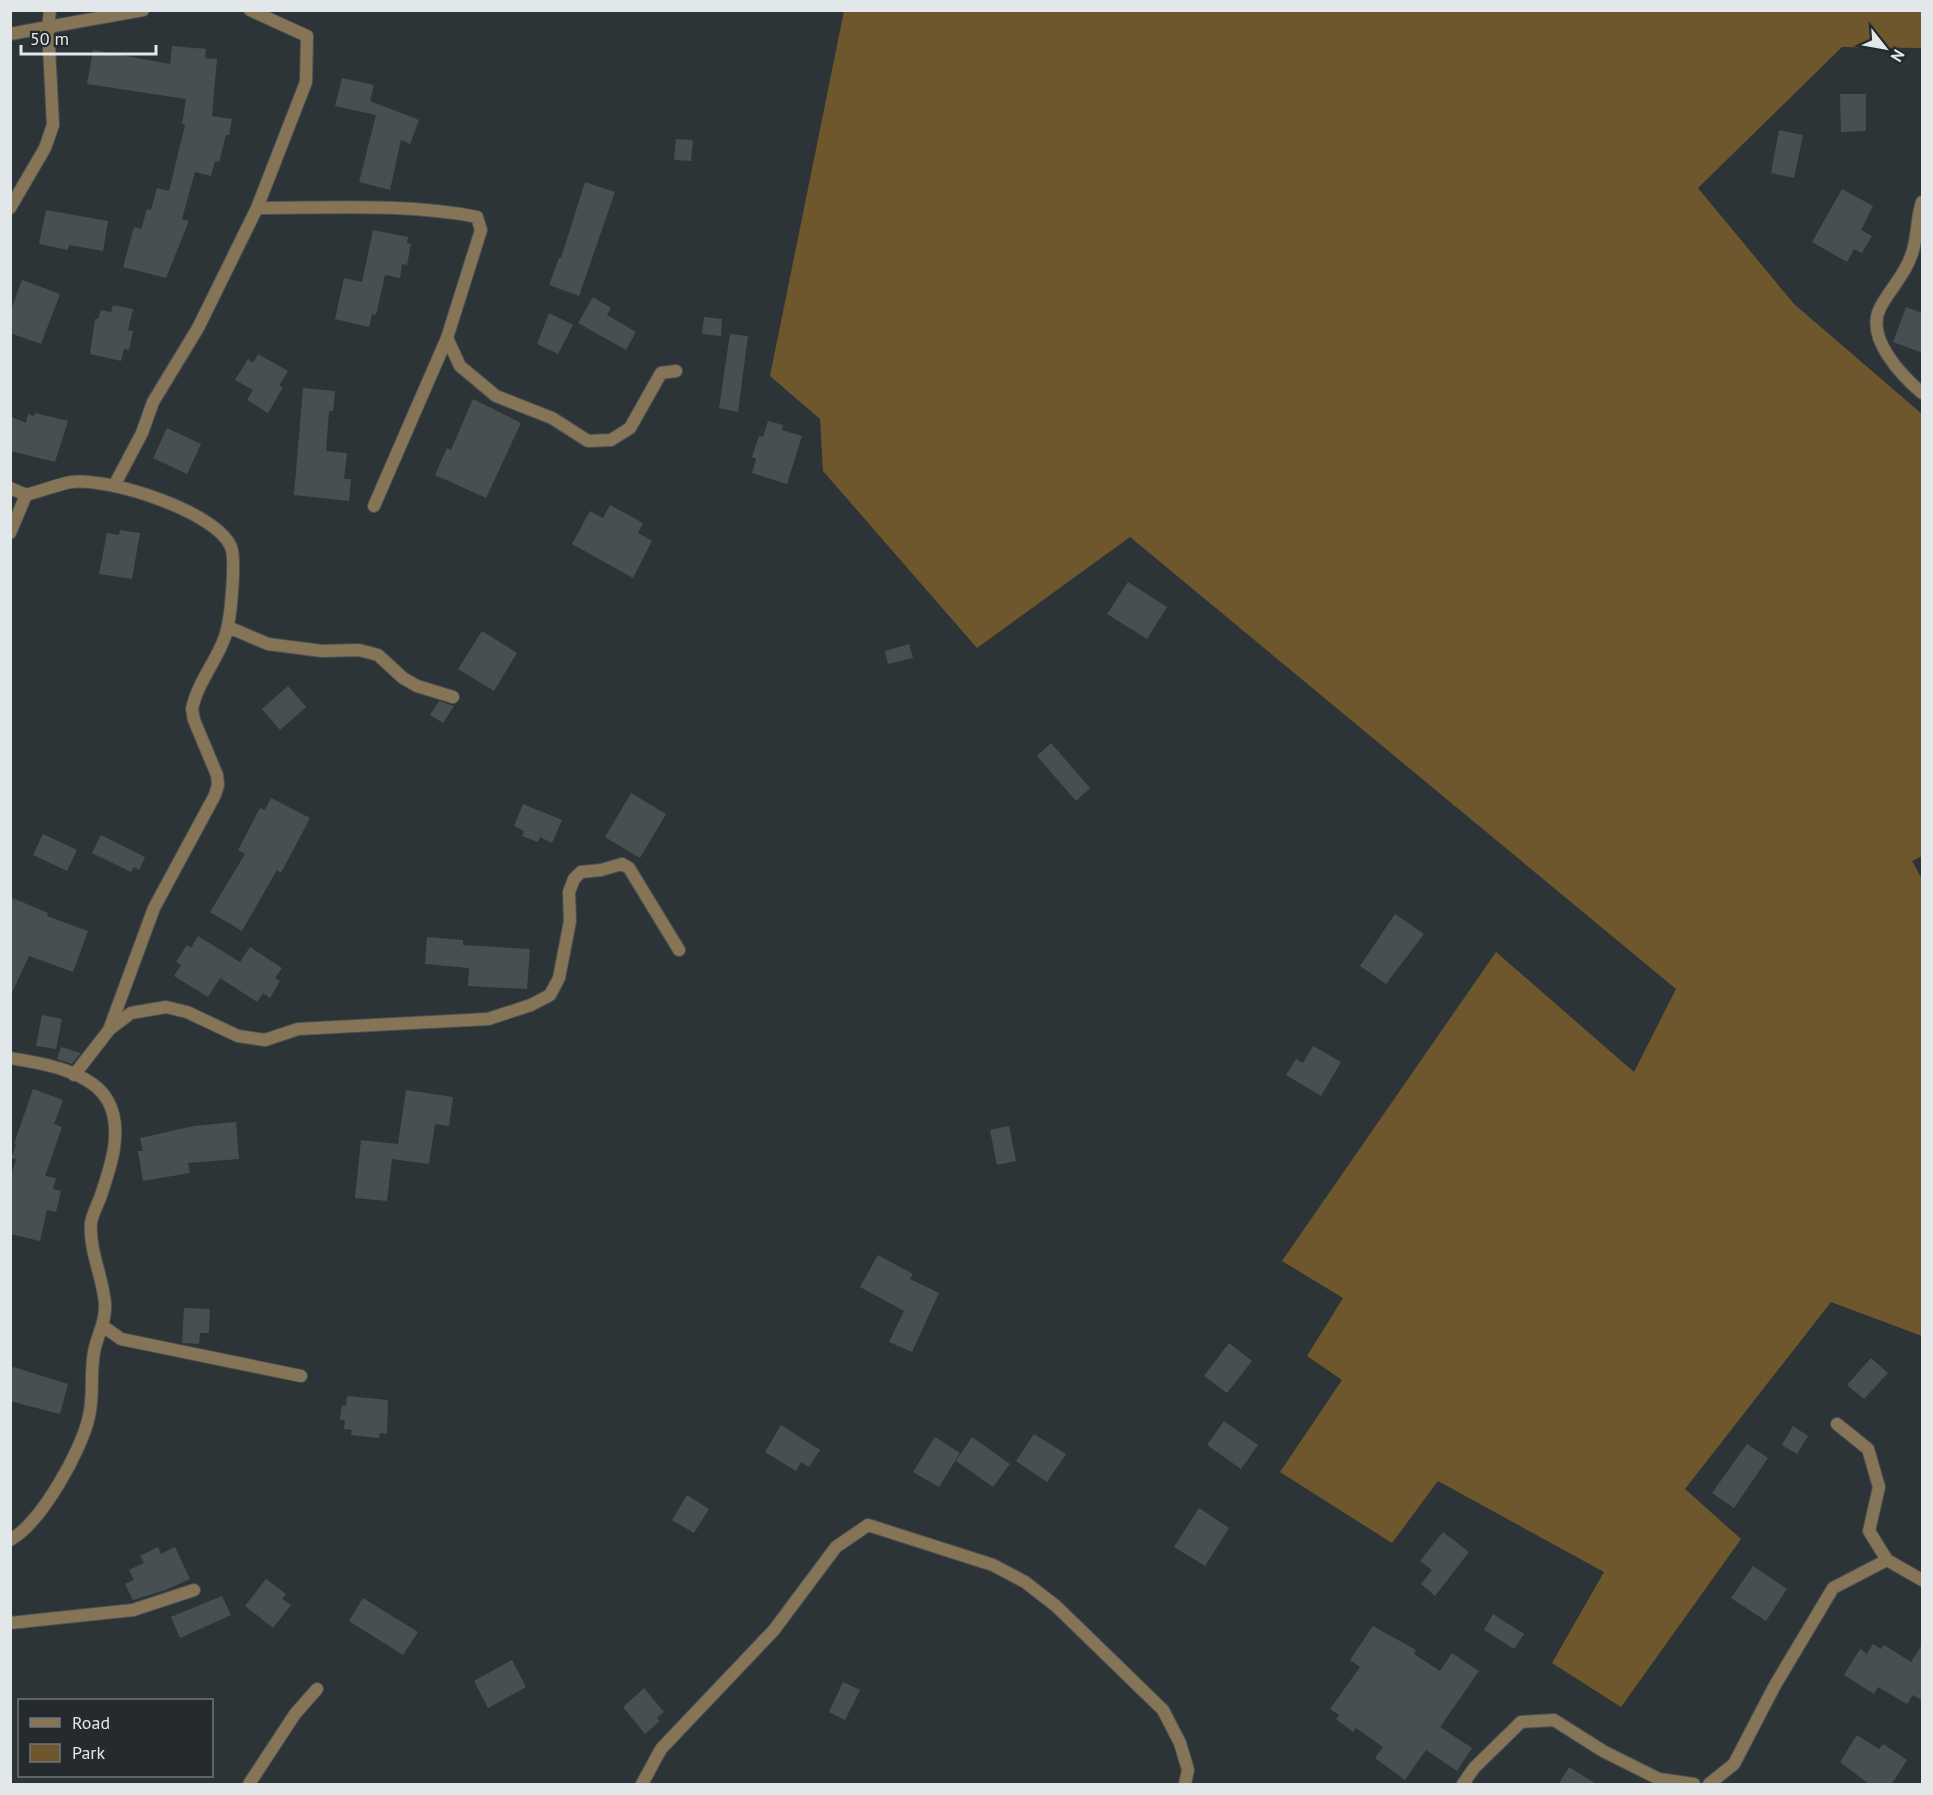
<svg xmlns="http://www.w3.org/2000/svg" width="1933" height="1795" font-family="'PT Sans',sans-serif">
<rect width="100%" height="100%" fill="#2d3438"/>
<path fill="#6e572d" d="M844,11H1922V48L1842,47L1698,188L1794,304L1922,414V856L1912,861L1922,879V1336L1831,1302L1685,1489L1741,1539L1621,1707L1552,1663L1604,1572L1438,1481L1392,1543L1280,1472L1342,1380L1307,1356L1343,1298L1282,1261L1496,952L1634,1072L1676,989L1130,537L977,648L823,471L820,419L770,376Z"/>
<path fill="#484f53" d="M172,46L206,49L205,58L217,59L212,116L232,119L229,135H226L219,162L215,161L211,176L195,172L182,219L189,221L166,278L123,267L134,227L141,229L147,209L151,210L157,188L169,191L185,125L182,124L186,99L87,84L93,50L170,64Z
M342,78L374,85L370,101L419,120L410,144L401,140L390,190L359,182L376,115L335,106Z
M1840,94H1866V131L1841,132Z
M1779,130L1803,135L1794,178L1771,173Z
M676,139L693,140L691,161L674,160Z
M585,182L615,192L579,296L549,285L559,258H561Z
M1842,189L1873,206L1861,230L1872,236L1862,253L1854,249L1847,262L1812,242Z
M46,210L108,221L103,251L69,245L68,250L39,244Z
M373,230L408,237L407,243L411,244L407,265L402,264L400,278L385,275L376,315L372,314L369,327L335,319L344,278L362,282Z
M22,280L60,294L41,344L10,333V312Z
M593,297L611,308L607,315L636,332L626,350L578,323Z
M113,305L133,309L128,330L133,331L129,350L124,349L121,361L90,354L95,319H98L101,310L111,312Z
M1906,307L1923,313V353L1893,342Z
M549,313L573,325L558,354L537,344Z
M704,317L722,319L721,336L702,334Z
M730,334L748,336L738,412L719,408Z
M258,354L288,371L279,386L283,387L268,413L247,400L253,390L235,380L248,359L253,363Z
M303,388L335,391L333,411H329L326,451L347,453L344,479H351L349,501L294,495Z
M473,399L521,423L486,498L435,475L447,448L451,450Z
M35,413L68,421L55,462L10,451V416L26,423L28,414L34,416Z
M768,421L783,425L782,430L802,436L787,484L752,473L756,459L752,457L759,436L763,437Z
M167,428L201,444L187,474L153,458Z
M610,505L643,523L638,533L652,541L633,578L572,544L590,511L603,518Z
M120,530L140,533L132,579L99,574L107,533L119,535Z
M1128,582L1167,607L1147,639L1107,614Z
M482,631L517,653L494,691L458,669Z
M909,644L913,658L888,664L885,651Z
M288,686L306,707L280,730L262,709Z
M439,701L454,706L443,723L430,715Z
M1051,743L1090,788L1076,801L1037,756Z
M631,793L666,814L640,858L605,837Z
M271,798L310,818L281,873L277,870L242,931L210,912L245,854L238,850L260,808L265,810Z
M523,804L562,820L552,843L540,837L538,842L522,836L524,831L514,826Z
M43,834L77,850L67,871L33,855Z
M101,835L145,857L139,870L134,867L131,872L92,853Z
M10,897L48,913L47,916L88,931L73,972L29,956L10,997Z
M1395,914L1424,934L1386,984L1360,966Z
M198,936L240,962L250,947L282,968L275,978L280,981L270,998L263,993L257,1002L220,978L208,997L174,976L181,965L176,962L187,945L191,948Z
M427,937L463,940V945L530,949L527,989L468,986L469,968L425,964Z
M42,1015L62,1019L56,1049L36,1046Z
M1313,1046L1341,1062L1321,1096L1286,1075L1296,1059L1303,1063Z
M61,1047L81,1053L72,1064L57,1059Z
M33,1089L63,1100L54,1124L62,1127L45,1176L56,1178L53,1189L61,1191L56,1212L47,1210L40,1241L10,1234V1179L16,1159L11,1158L16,1145L14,1144Z
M406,1090L453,1097L449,1126L435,1124L429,1164L392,1159L387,1201L355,1198L361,1140L398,1144Z
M236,1122L239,1159L188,1163L190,1173L143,1181L138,1151H143L140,1138L194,1126Z
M1009,1126L1016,1161L997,1165L990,1130Z
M878,1255L913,1274L910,1279L939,1293L912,1352L889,1342L904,1311L860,1287Z
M184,1308L210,1309L209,1333H200L199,1344L182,1343Z
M1229,1343L1252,1361L1227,1393L1204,1376Z
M1871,1358L1888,1373L1864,1399L1847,1385Z
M10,1366L68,1384L60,1414L10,1401Z
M347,1396L388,1400L387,1434L380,1433L379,1438L351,1435L352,1430L344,1429L345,1420H340L342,1405L346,1406Z
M1224,1421L1258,1445L1241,1469L1207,1445Z
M781,1425L820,1450L809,1467L801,1462L796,1471L765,1452Z
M1793,1426L1808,1436L1797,1454L1782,1445Z
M1034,1434L1066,1454L1047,1482L1016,1461Z
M935,1437L960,1453L939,1487L913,1472Z
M972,1437L1010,1464L993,1487L956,1461Z
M1747,1444L1768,1458L1734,1508L1712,1493Z
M687,1495L709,1509L694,1533L672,1520Z
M1199,1508L1229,1528L1205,1566L1174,1547Z
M1443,1532L1469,1552L1435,1596L1421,1584L1432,1570L1420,1561Z
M158,1547L161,1554L175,1547L190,1579L166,1590L133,1600L125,1584L134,1580L129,1570L144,1563L140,1556Z
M1753,1566L1787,1589L1766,1621L1731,1598Z
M266,1579L286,1594L282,1599L291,1605L273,1628L245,1606Z
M222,1596L231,1615L180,1638L171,1617Z
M363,1598L418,1632L403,1655L349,1621Z
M1493,1614L1524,1634L1514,1649L1484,1630Z
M1373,1626L1416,1650L1414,1654L1440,1671L1452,1653L1479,1671L1440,1727L1472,1748L1457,1771L1426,1750L1405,1780L1375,1758L1383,1747L1356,1728L1353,1732L1336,1719L1339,1715L1330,1709L1360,1667L1350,1660Z
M1923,1643V1701L1913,1695L1907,1704L1878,1687L1874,1694L1844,1675L1860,1649L1867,1654L1873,1644L1881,1649L1884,1645L1911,1662Z
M512,1660L526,1687L488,1708L474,1681Z
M843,1682L860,1690L845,1720L829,1712Z
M644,1688L664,1712L657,1718L660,1721L645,1734L623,1707Z
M1857,1735L1879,1749L1883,1744L1907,1760L1891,1785H1870L1840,1762Z
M1569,1767L1598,1785H1558Z"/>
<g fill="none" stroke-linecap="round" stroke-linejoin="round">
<g stroke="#4a5154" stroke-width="14">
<path id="minor" d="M10,34L48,27L50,10
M1922,202C1916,220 1918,239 1911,256C1905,275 1889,290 1880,308C1865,338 1902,376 1922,393
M10,208L45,148L53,125L48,27L143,10
M257,208C330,208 406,203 477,217L481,230L447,338L374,506
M447,338L460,366L496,396L552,418L588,441L611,440L630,428L661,373L676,371
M115,484L142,433L153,402L198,328L257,208L306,82L307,36L250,10
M10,488L26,495C41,491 56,485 71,482C107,477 216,511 231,547C236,559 231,610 228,625C223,654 198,679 192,709L194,720L217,775L218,785L215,795L154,908L109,1030L74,1075
M10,533L26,495
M228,627L268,644L322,651L359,650L378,655L403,678L417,686L453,697
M110,1029L131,1013L166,1007L187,1012L238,1036L265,1040L298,1029L488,1019L531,1005L550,995L559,978L570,921L569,892L574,879L581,872L601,870L622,864L629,868L679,950
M10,1058C41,1063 92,1071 108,1101C124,1130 110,1169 100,1198C97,1206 92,1215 91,1223C89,1251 103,1277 105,1304C106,1323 97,1335 94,1352C90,1373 94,1396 89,1416C82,1450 41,1523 10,1540
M104,1327L121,1339L301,1376
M1837,1424L1868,1449L1879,1487L1869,1531L1887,1560L1922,1580
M10,1623L133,1610L194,1590
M249,1784L295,1714L317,1689
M642,1784L661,1749L774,1630L836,1547L868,1525L993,1565L1025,1582L1056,1606L1163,1710L1180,1743L1188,1770L1185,1784
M1463,1784L1474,1768L1521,1722L1554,1720L1603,1751L1659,1779L1694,1784
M1709,1784L1734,1764L1774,1687L1833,1588L1887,1560"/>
</g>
<use href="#minor" stroke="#867456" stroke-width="12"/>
</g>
<rect width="1933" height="1795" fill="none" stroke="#e2e7e9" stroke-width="24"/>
<rect x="18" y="1699" width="195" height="78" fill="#242a2e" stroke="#707679" stroke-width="1.5"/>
<rect x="30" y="1718" width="30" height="9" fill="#867456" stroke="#707679" stroke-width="1.5"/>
<text x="72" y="1729" font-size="18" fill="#e2e7e9">Road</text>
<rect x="30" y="1744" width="30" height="18" fill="#6e572d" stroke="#707679" stroke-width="1.5"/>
<text x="72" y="1759" font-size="18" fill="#e2e7e9">Park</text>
<g transform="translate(1885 48) rotate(121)" stroke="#242a2e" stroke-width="4.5" paint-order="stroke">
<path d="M0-4.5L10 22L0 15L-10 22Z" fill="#e2e7e9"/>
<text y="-9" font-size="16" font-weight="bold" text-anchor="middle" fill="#e2e7e9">N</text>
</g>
<path d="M21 45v9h135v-9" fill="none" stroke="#e2e7e9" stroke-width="3"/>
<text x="30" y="45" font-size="18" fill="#e2e7e9" stroke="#242a2e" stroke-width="4.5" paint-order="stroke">50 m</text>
</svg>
